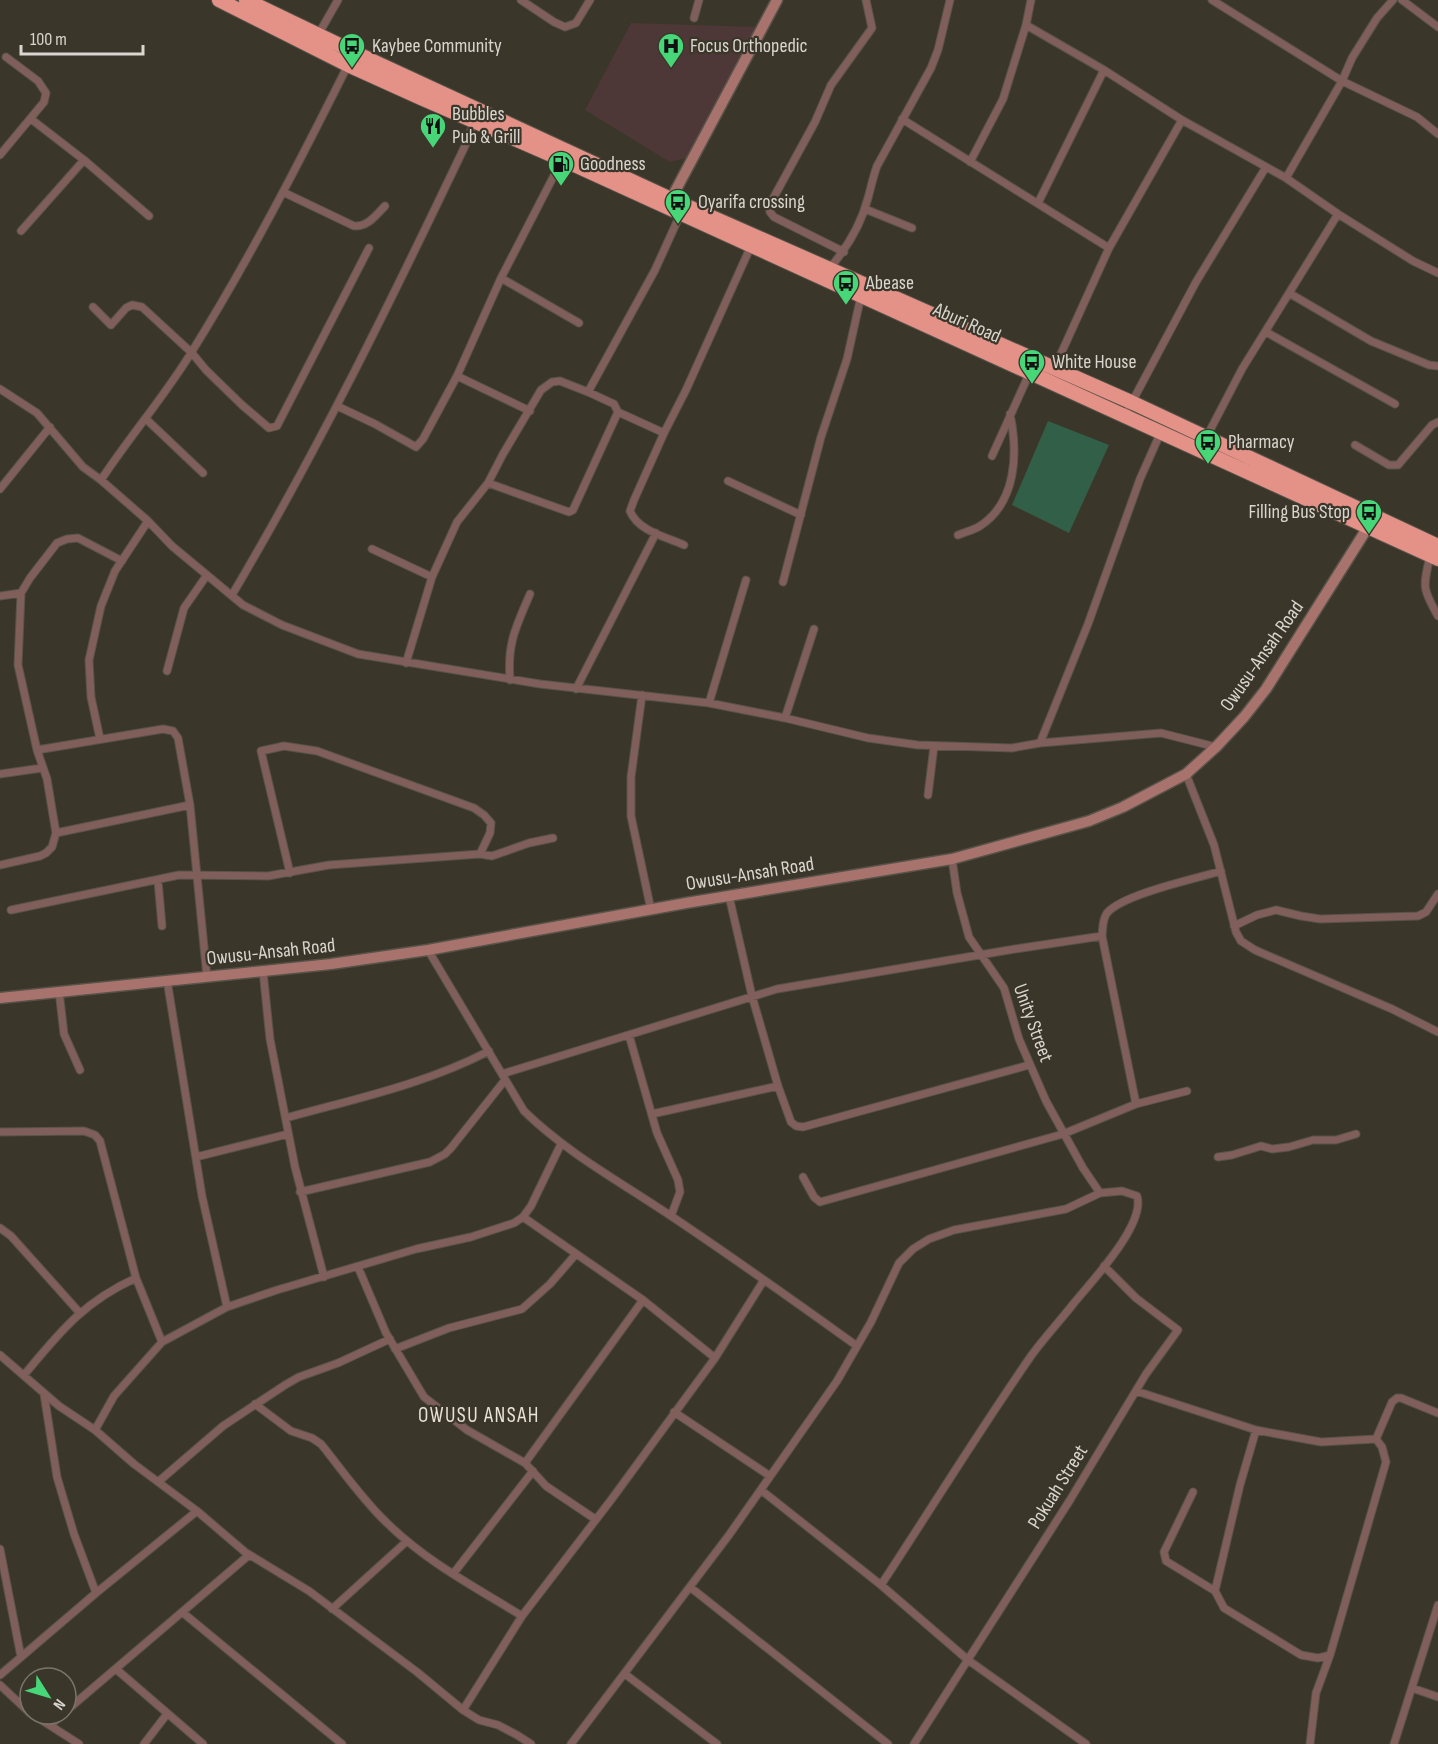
<svg xmlns="http://www.w3.org/2000/svg" width="1438" height="1744" font-family="'Sofia Sans Condensed',sans-serif">
<rect width="100%" height="100%" fill="#3b362a"/>
<path fill="#4d3837" d="M631,23L757,27L686,158L670,162L585,110Z"/>
<path fill="#325f47" d="M1048,421L1109,445L1069,533L1012,505Z"/>
<g fill="none" stroke-linecap="round" stroke-linejoin="round">
<g stroke="#575348" stroke-width="9">
<path id="street" d="M521,0L554,22L565,27L576,23L590,0
M1212,0L1342,81L1417,117L1438,134
M1402,0L1438,27
M694,18L699,0
M1026,25L1104,70L1182,120L1286,178L1338,214L1413,261L1438,273
M318,35L338,0
M31,119L84,160L149,216
M902,119L1109,248
M0,155L44,102L46,93L38,81L6,57
M970,162L1003,99L1026,25L1031,0
M1286,178L1342,81L1352,58L1377,18L1393,0
M283,192L354,226C368,227 376,215 385,206
M1038,203L1104,70
M865,209L912,228
M21,231L84,160
M844,252L774,217L770,212L769,206L815,122L831,85L872,28L866,0
M829,269C847,248 861,225 868,198C871,187 873,177 877,166L931,68L938,50L950,0
M501,278L579,323
M1289,293L1371,341L1429,365L1438,366
M93,307L111,325L126,308L132,305L142,307L192,353L206,370L242,405L269,428L277,426L369,248
M1266,332L1395,404
M1054,369L1109,248L1182,120
M457,376L530,411
M0,389L37,413L83,467L101,480L148,521L172,546L243,605L282,625L358,654L540,684L709,703L785,718L868,738L918,745L1012,748L1040,743L1161,733L1216,747
M337,406L375,424L416,447L423,439L457,376L501,278L562,160
M618,412L664,433L686,390L751,246
M1124,417L1196,282L1266,167
M146,419L203,473
M664,433L634,500L630,511C638,531 666,537 684,545
M1206,438L1242,369L1338,214
M1355,445L1389,465H1398L1432,425L1438,422
M992,456L1030,372
M101,480C130,436 164,397 191,353C249,260 299,163 348,65
M728,481L801,515
M488,483L569,512L573,510L618,412L614,404L588,392
M0,489L50,427
M958,535C965,532 974,530 980,526C1017,502 1018,452 1010,414
M372,549L432,577
M1430,556C1423,587 1422,588 1438,616
M783,582L821,437L847,359L861,296
M232,595C318,450 392,299 465,146L474,122
M0,596L21,593L30,578L57,543L67,539L78,538L122,561
M406,663L432,577L457,522L488,483L503,454L541,390L552,382L560,381L588,392L655,270L680,215
M167,671L184,608L207,575
M510,680C507,643 516,627 530,594
M576,689L656,533
M642,695L631,777V816L651,910
M709,703L746,580
M785,718L814,629
M100,739L91,697L89,660L101,606L115,571L148,521
M1040,743L1088,624L1140,479L1160,434
M37,750L163,729L173,731L178,738L190,805L207,977
M0,774L42,768
M1186,774L1214,845L1236,932L1241,941L1255,950L1392,1009L1438,1032
M928,795L934,746
M56,833L190,805
M952,859L957,893L969,937L1004,988L1019,1039L1046,1101L1083,1168L1100,1193
M0,865L40,856L46,853L52,847L56,833L47,779L37,750L18,665L21,593
M290,873L261,751L284,746L317,751L474,808L484,815L491,823L490,833L480,854
M158,881L162,926
M729,896L752,996L778,1086L791,1122L796,1126L803,1127L1029,1065
M11,910L179,875L268,876L329,865L480,854L492,856L529,843L553,838
M1234,926L1257,915L1276,910L1301,916L1320,919L1418,916L1426,912L1438,894
M428,950L524,1111C566,1152 617,1180 665,1212C730,1255 794,1301 857,1346
M263,971L270,1039L295,1167L324,1277
M167,980L202,1196L227,1307
M59,991L64,1034L80,1070
M629,1035L657,1133L678,1180L680,1192L671,1216
M502,1074L777,989L1015,949L1102,936
M1136,1104L1187,1091
M652,1114L778,1086
M286,1118C354,1099 426,1084 489,1051
M0,1132L84,1131L95,1135L100,1141L136,1278L162,1342
M196,1157L288,1134
M1218,1157L1232,1155L1261,1146L1272,1149L1289,1147L1313,1140H1336L1356,1134
M803,1177L814,1197L820,1202L1063,1134L1136,1104L1102,936C1103,928 1102,920 1107,913C1123,894 1195,879 1221,871
M300,1192L430,1162L445,1154L451,1148L505,1080
M523,1217L643,1300L715,1358
M0,1228L11,1236L79,1312
M358,1267L386,1333L424,1397L467,1430L525,1463
M395,1349L449,1328L522,1309L550,1284L576,1254
M0,1355L59,1406L95,1430L134,1464L197,1511L245,1552L309,1591L417,1672L463,1710L479,1720L498,1725L517,1735L531,1744
M24,1375C60,1332 83,1302 136,1278
M1136,1391L1256,1430L1321,1442L1376,1439
M44,1394L57,1477L74,1534L96,1593
M255,1404L291,1431L312,1438L321,1444C342,1470 362,1499 386,1522C425,1561 475,1587 522,1616
M674,1412L770,1476
M95,1430L114,1396L162,1342L227,1307L277,1290L416,1249L471,1237L514,1223L523,1217L531,1206L561,1144
M1256,1430L1240,1485L1215,1591L1224,1608L1301,1655L1318,1658L1330,1655
M158,1482L223,1426L285,1385L299,1377L338,1363L390,1339
M761,1490L881,1585L968,1660L1086,1744
M1193,1492L1164,1552L1166,1561L1215,1591
M595,1519L546,1486L525,1463L643,1300
M0,1549L21,1657
M453,1574L533,1471
M690,1587L888,1744
M332,1609L407,1541
M182,1612L342,1744
M116,1669L203,1744
M625,1674L717,1744
M0,1675L96,1593L197,1511
M0,1685L30,1713
M1412,1688L1438,1697
M463,1710L522,1616L611,1500L715,1358L764,1280
M66,1711L249,1555
M32,1714L79,1744
M50,1725L63,1714
M144,1744L167,1714
M571,1744L729,1535L837,1381L871,1322L899,1263L913,1249L929,1239L954,1230L1066,1209L1100,1193L1122,1191L1137,1196C1146,1224 1092,1281 1074,1303C1060,1321 1044,1338 1031,1356C979,1431 931,1509 881,1585
M914,1744L1070,1500L1146,1374L1178,1330L1136,1298L1104,1266
M1310,1744L1316,1693L1330,1655L1386,1462L1382,1447L1376,1439L1392,1402L1397,1398H1401L1438,1413
M1394,1744L1438,1605"/>
</g>
<g stroke="#575348" stroke-width="13">
<path id="secondary" d="M671,199L777,0
M0,998L331,964L428,950L686,903L952,859L1089,821L1123,807L1186,774L1216,747L1244,717L1266,689L1368,527"/>
</g>
<g stroke="#575348" stroke-width="16">
<path id="highway" d="M219,0L348,65L421,98L579,167L1438,559
M246,0L377,63L671,199L1131,402L1438,546"/>
</g>
<use href="#street" stroke="#805e5a" stroke-width="7"/>
<use href="#secondary" stroke="#a9736d" stroke-width="10"/>
<use href="#highway" stroke="#e49188" stroke-width="14"/>
</g>
<defs>
<g id="bus-pin" transform="scale(1.35)"><path d="M0 17L-7.5 6A9.5 9.5 0 1 1 7.5 6Z" fill="#47d779" stroke="#3b362a"/><path d="M-5-6H5V4H4V6H2V4H-2V6H-4V4H-5ZM-3.5-4V0h7V-4ZM-3.5 1.2v1.5H-2V1.2ZM2 1.2v1.5H3.5V1.2Z" fill="#111"/></g>
<g id="hospital-pin" transform="scale(1.35)"><path d="M0 17L-7.5 6A9.5 9.5 0 1 1 7.5 6Z" fill="#47d779" stroke="#3b362a"/><path d="M-5-5h3v3.5h4V-5h3V5h-3V1.5h-4V5h-3Z" fill="#111"/></g>
<g id="restaurant-pin" transform="scale(1.35)"><path d="M0 17L-7.5 6A9.5 9.5 0 1 1 7.5 6Z" fill="#47d779" stroke="#3b362a"/><path d="M-5-6h1v4h1v-4h1v4h1v-4h1v5L-1.5 .5V6h-2V.5L-5-1ZM5-6V6H3V1.5H1.5Q1.5-4 5-6Z" fill="#111"/></g>
<g id="fuel-pin" transform="scale(1.35)"><path d="M0 17L-7.5 6A9.5 9.5 0 1 1 7.5 6Z" fill="#47d779" stroke="#3b362a"/><path d="M-5.5-6h7V0h2V4h1.3V-2.5L3-4.5l.8-.8L6-3V5H2.5V1h-1V6h-7ZM-4.2-4.7v3.2H.2V-4.7Z" fill="#111"/></g>
</defs>
<g fill-rule="evenodd">
<use href="#bus-pin" x="352" y="46"/>
<use href="#hospital-pin" x="671" y="46"/>
<use href="#restaurant-pin" x="433" y="126"/>
<use href="#fuel-pin" x="561" y="164"/>
<use href="#bus-pin" x="678" y="202"/>
<use href="#bus-pin" x="846" y="283"/>
<use href="#bus-pin" x="1032" y="362"/>
<use href="#bus-pin" x="1208" y="442"/>
<use href="#bus-pin" x="1369" y="512"/>
</g>
<g text-anchor="middle" dominant-baseline="central" stroke-width="4.5" stroke-linejoin="round" paint-order="stroke">
<g font-size="20" fill="#d9d6cf" stroke="#3b362a" text-anchor="start">
<text x="372" y="46">Kaybee Community</text>
<text x="690" y="46">Focus Orthopedic</text>
<text x="452" y="114">Bubbles<tspan x="452" dy="23">Pub &amp; Grill</tspan></text>
<text x="580" y="164">Goodness</text>
<text x="698" y="202">Oyarifa crossing</text>
<text x="866" y="283">Abease</text>
<text x="1052" y="362">White House</text>
<text x="1228" y="442">Pharmacy</text>
<text x="1350" y="512" text-anchor="end">Filling Bus Stop</text>
</g>
<g font-size="20" fill="#d9d6cf" stroke="#3b362a">
<text transform="translate(967 323) rotate(24)">Aburi Road</text>
<text transform="translate(1262 656) rotate(-55)">Owusu-Ansah Road</text>
<text transform="translate(750 874) rotate(-9)">Owusu-Ansah Road</text>
<text transform="translate(271 952) rotate(-6)">Owusu-Ansah Road</text>
<text transform="translate(1033 1023) rotate(70)">Unity Street</text>
<text transform="translate(1058 1487) rotate(-58)">Pokuah Street</text>
</g>
<g font-size="21" letter-spacing="1.5" fill="#e9e3d4" stroke="#3b362a">
<text x="479" y="1415">OWUSU ANSAH</text>
</g>
</g>
<g transform="translate(48 1696) rotate(127)"><circle r="28" fill="#3b362a" stroke="#7a766c" stroke-width="1.5"/>
<path d="M0-4.5L10 22L0 15L-10 22Z" fill="#47d779"/>
<text y="-9" font-size="16" font-weight="bold" text-anchor="middle" fill="#d9d6cf">N</text>
</g>
<path d="M21 45v9h122v-9" fill="none" stroke="#d9d6cf" stroke-width="3"/>
<text x="30" y="45" font-size="18" fill="#d9d6cf" stroke="#3b362a" stroke-width="4.5" paint-order="stroke">100 m</text>
</svg>
